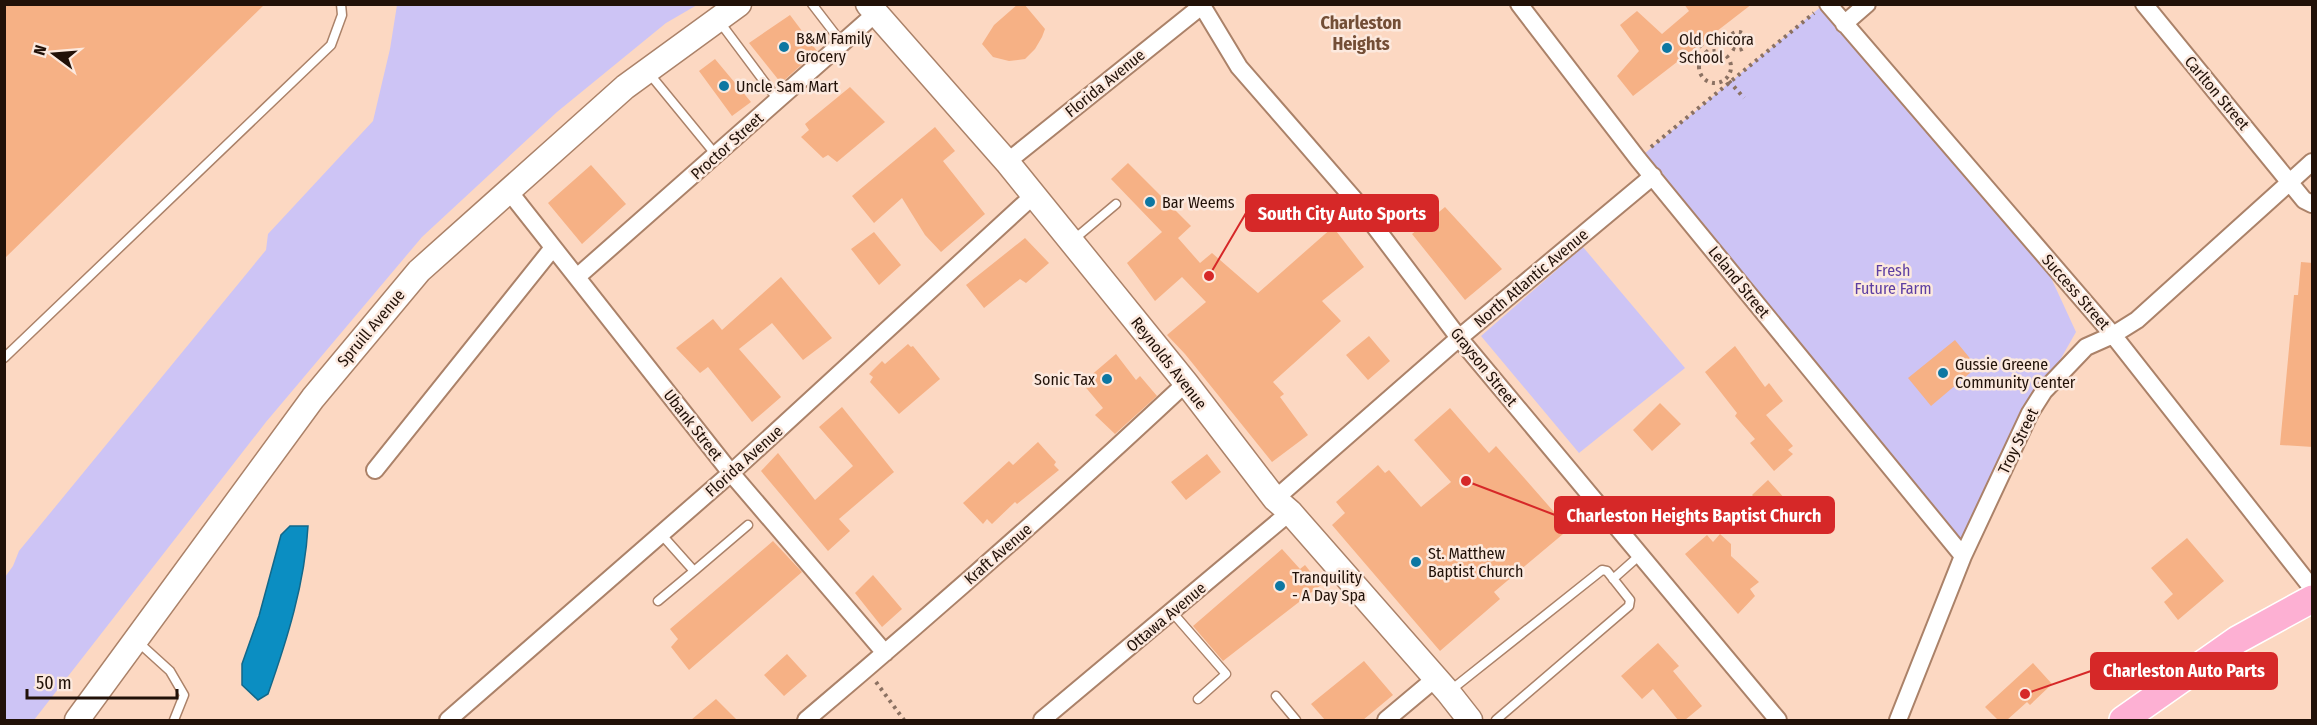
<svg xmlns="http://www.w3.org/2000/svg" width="2317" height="725" font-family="'Fira Sans Condensed',sans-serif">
<rect width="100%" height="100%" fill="#fcd8c2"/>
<path fill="#cdc4f5" d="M397,5H697L666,23L557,112L422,237L266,422L34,720H5V577L13,566L19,551L266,250L268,234L373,121L390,49Z
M1823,5L2041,256L2076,332L2043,390L1963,555L1638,159Z
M1583,247L1685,368L1579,453L1481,336Z"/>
<path fill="#0b8ec2" stroke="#12688a" stroke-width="1.5" d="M290,526H308C305,583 287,640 268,694L258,700L242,685V664L259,616L281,535Z"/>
<path fill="#f6b185" d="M4,4H265L4,259Z
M1018,4H1024L1045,29L1042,37L1035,49L1025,59L1009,61L993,57L982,44L994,25Z
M1684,4H1752L1633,96L1617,76L1639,51L1620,25L1637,11L1662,34L1689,11Z
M790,15L817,51L781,83L749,43Z
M715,59L751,102L732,116L699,71Z
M850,87L885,122L837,162L828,155L823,158L801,137L809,130L805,124Z
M935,127L955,151L943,161L985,214L941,252L925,235L902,198L874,223L852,196Z
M1128,163L1191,226L1178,238L1200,263L1212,253L1258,293L1333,227L1364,267L1322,301L1341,321L1273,382L1284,394L1280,397L1308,435L1272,462L1185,354L1167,335L1206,302L1182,277L1155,301L1127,263L1162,232L1111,179Z
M591,165L626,204L582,244L548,203Z
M1445,207L1502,269L1465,300L1412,234Z
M874,232L901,265L879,285L851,249Z
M1025,238L1049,263L1026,283L1020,279L984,308L966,285Z
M2301,262L2313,263V447L2280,445L2294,295H2298Z
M781,277L832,338L803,360L772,323L739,349L781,397L752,422L708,367L700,373L676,348L713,319L722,330Z
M1369,336L1390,361L1368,380L1346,355Z
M1955,340L1977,367L1931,406L1908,378Z
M908,344L911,347L913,346L940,379L899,414L870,382L873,377L869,374L882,361L885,364Z
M1735,346L1765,387L1769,383L1783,401L1766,415L1793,446L1788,450L1793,454L1774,471L1750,443L1755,439L1735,416L1737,413L1705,372Z
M1116,354L1136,380L1140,376L1157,396L1115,434L1095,415L1103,408L1082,383Z
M1660,403L1681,424L1652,451L1633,430Z
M842,407L894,472L839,519L850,531L828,551L761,471L778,453L815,500L853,466L819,427Z
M1450,408L1489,453L1496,446L1569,529L1494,592L1500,599L1440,651L1332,525L1345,513L1336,502L1378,465L1385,473L1389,470L1421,507L1451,482L1414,440Z
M1038,442L1056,462L1054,465L1059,470L1017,504L1015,502L992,524L987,519L983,524L963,503L1009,461L1013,465Z
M1207,454L1221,472L1186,500L1171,482Z
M1768,480L1786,500L1769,514L1752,495Z
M1720,534L1731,544V556L1759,582L1750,589L1755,596L1738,614L1685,554L1707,535L1713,542Z
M2187,538L2224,581L2178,620L2164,602L2173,594L2151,568Z
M773,541L802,572L689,670L671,647L678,639L670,629Z
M1282,549L1300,569L1305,565L1321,585L1223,661L1193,626Z
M873,575L902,609L882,627L855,593Z
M1658,643L1679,666L1673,671L1702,706L1685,720H1678L1653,689L1642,699L1621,676Z
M787,654L807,676L784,696L764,675Z
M1364,661L1393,695L1363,720H1325L1311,704Z
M2033,663L2052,684L2030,705L2027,702L2007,720H1998L1985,707Z
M716,699L737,720H691Z"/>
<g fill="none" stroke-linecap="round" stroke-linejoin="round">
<g stroke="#ab8269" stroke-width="11">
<path id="lane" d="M812,4L842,43
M719,21L778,100
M648,72L716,155
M1072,241L1116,204
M4,358L331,45L342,15L341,4
M694,571L748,525
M1613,579L1640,555
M658,601L694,571L661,534
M1172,612L1226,674L1198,699
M138,642L170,671L184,695L174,720
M1451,690L1602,570L1607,571L1630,600L1629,606L1496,720
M1276,696L1296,720"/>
</g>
<g stroke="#ab8269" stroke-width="20">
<path id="street" d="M1201,4L1239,67L1354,199L1459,338L1778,720
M1519,4L1638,159L1963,556
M1828,4L2113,335L2312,588
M2144,4L2304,200L2312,204
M1844,24L1867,4
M1007,162L1204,4
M508,190L731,473L885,653
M577,277L875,14
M375,470L552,249
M1275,499L1459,338L1653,176
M448,720L731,473L1034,195
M806,720C935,611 1062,499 1186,383
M1042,720L1290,512
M1386,720L1436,678
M1898,720L1963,556L2030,413L2044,391L2086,347L2113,335L2137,320L2312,162"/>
</g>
<g stroke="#ab8269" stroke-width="27">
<path id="secondary" d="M868,4L1007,162L1186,383L1275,499L1290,512L1448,692L1470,720
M77,720L313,398L419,271L625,87L739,4"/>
</g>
<g stroke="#fff" stroke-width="30">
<path id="primary" d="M2123,720L2237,640L2312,599"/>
</g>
<path stroke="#8b7162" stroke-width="4" stroke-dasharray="3 4.5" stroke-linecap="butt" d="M1729 41a9 9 0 1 1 18 0a9 9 0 1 1-18 0Z
M1700,45L1708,53
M1699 67a16 16 0 1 1 32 0a16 16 0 1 1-32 0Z
M1729,81L1744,98
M1651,147L1814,13
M876,682L904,720"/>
<use href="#lane" stroke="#fff" stroke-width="8"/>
<use href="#street" stroke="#fff" stroke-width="16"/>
<use href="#secondary" stroke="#fff" stroke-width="24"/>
<use href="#primary" stroke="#fdb0d3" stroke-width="27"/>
</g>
<g fill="#0d77a2" stroke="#fce9de" stroke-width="2">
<circle cx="784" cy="47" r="6"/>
<circle cx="1667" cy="48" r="6"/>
<circle cx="724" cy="86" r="6"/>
<circle cx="1150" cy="202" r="6"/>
<circle cx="1943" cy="373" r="6"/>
<circle cx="1107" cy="379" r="6"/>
<circle cx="1416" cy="562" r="6"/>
<circle cx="1280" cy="586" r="6"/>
</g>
<g text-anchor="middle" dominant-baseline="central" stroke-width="5" stroke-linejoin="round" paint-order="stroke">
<g font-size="16" fill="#211108" stroke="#fce9de" text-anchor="start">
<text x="796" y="38">B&amp;M Family<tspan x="796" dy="18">Grocery</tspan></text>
<text x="1679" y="39">Old Chicora<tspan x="1679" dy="18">School</tspan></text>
<text x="736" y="86">Uncle Sam Mart</text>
<text x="1162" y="202">Bar Weems</text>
<text x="1955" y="364">Gussie Greene<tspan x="1955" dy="18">Community Center</tspan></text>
<text x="1095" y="379" text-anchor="end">Sonic Tax</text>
<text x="1428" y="553">St. Matthew<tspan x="1428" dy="18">Baptist Church</tspan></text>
<text x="1292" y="577">Tranquility<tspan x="1292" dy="18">- A Day Spa</tspan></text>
</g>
<g font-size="16" fill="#211108" stroke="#fce9de">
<text transform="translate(1105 83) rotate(-39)">Florida Avenue</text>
<text transform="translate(2217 93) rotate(50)">Carlton Street</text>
<text transform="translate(727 146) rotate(-42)">Proctor Street</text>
<text transform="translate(1531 278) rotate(-40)">North Atlantic Avenue</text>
<text transform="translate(1739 282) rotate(51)">Leland Street</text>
<text transform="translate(2076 292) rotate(49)">Success Street</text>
<text transform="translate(371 328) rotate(-50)">Spruill Avenue</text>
<text transform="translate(1169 363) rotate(52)">Reynolds Avenue</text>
<text transform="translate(1484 367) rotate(51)">Grayson Street</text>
<text transform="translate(693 425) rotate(52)">Ubank Street</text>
<text transform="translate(2018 441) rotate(-64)">Troy Street</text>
<text transform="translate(744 461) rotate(-42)">Florida Avenue</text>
<text transform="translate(998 554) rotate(-41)">Kraft Avenue</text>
<text transform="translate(1166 617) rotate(-40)">Ottawa Avenue</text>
</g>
<g font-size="16" fill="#5d3ea2" stroke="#fce9de">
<text x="1893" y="270">Fresh<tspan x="1893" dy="18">Future Farm</tspan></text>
</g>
<g font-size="18" font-weight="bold" fill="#734e36" stroke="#fce9de">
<text x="1361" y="23">Charleston<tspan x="1361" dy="21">Heights</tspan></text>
</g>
</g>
<path fill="none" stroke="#d62828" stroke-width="2" d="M1209 276L1246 213M1466 481L1555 515M2025 694L2091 671"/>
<g fill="#d62828" stroke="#fce9de" stroke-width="2">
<circle cx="1209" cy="276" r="6"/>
<circle cx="1466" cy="481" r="6"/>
<circle cx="2025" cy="694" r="6"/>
</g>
<g fill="#d62828" stroke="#d62828" stroke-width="2">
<rect x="1246" y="195" width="192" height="36" rx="6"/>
<rect x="1555" y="497" width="279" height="36" rx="6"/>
<rect x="2091" y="653" width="186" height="36" rx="6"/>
</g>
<g font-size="18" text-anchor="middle" font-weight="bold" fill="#fff">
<text x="1342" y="220">South City Auto Sports</text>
<text x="1694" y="522">Charleston Heights Baptist Church</text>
<text x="2184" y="677">Charleston Auto Parts</text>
</g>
<rect width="2317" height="725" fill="none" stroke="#211108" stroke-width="12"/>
<g transform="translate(54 54) rotate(286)" stroke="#fce9de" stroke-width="4.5" paint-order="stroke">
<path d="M0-4.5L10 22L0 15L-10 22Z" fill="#211108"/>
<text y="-9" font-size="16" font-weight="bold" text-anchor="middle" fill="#211108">N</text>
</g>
<path d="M27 689v9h150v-9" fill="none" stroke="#211108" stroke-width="3"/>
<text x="36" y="689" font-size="18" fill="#211108" stroke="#fce9de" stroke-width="4.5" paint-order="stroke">50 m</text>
</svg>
